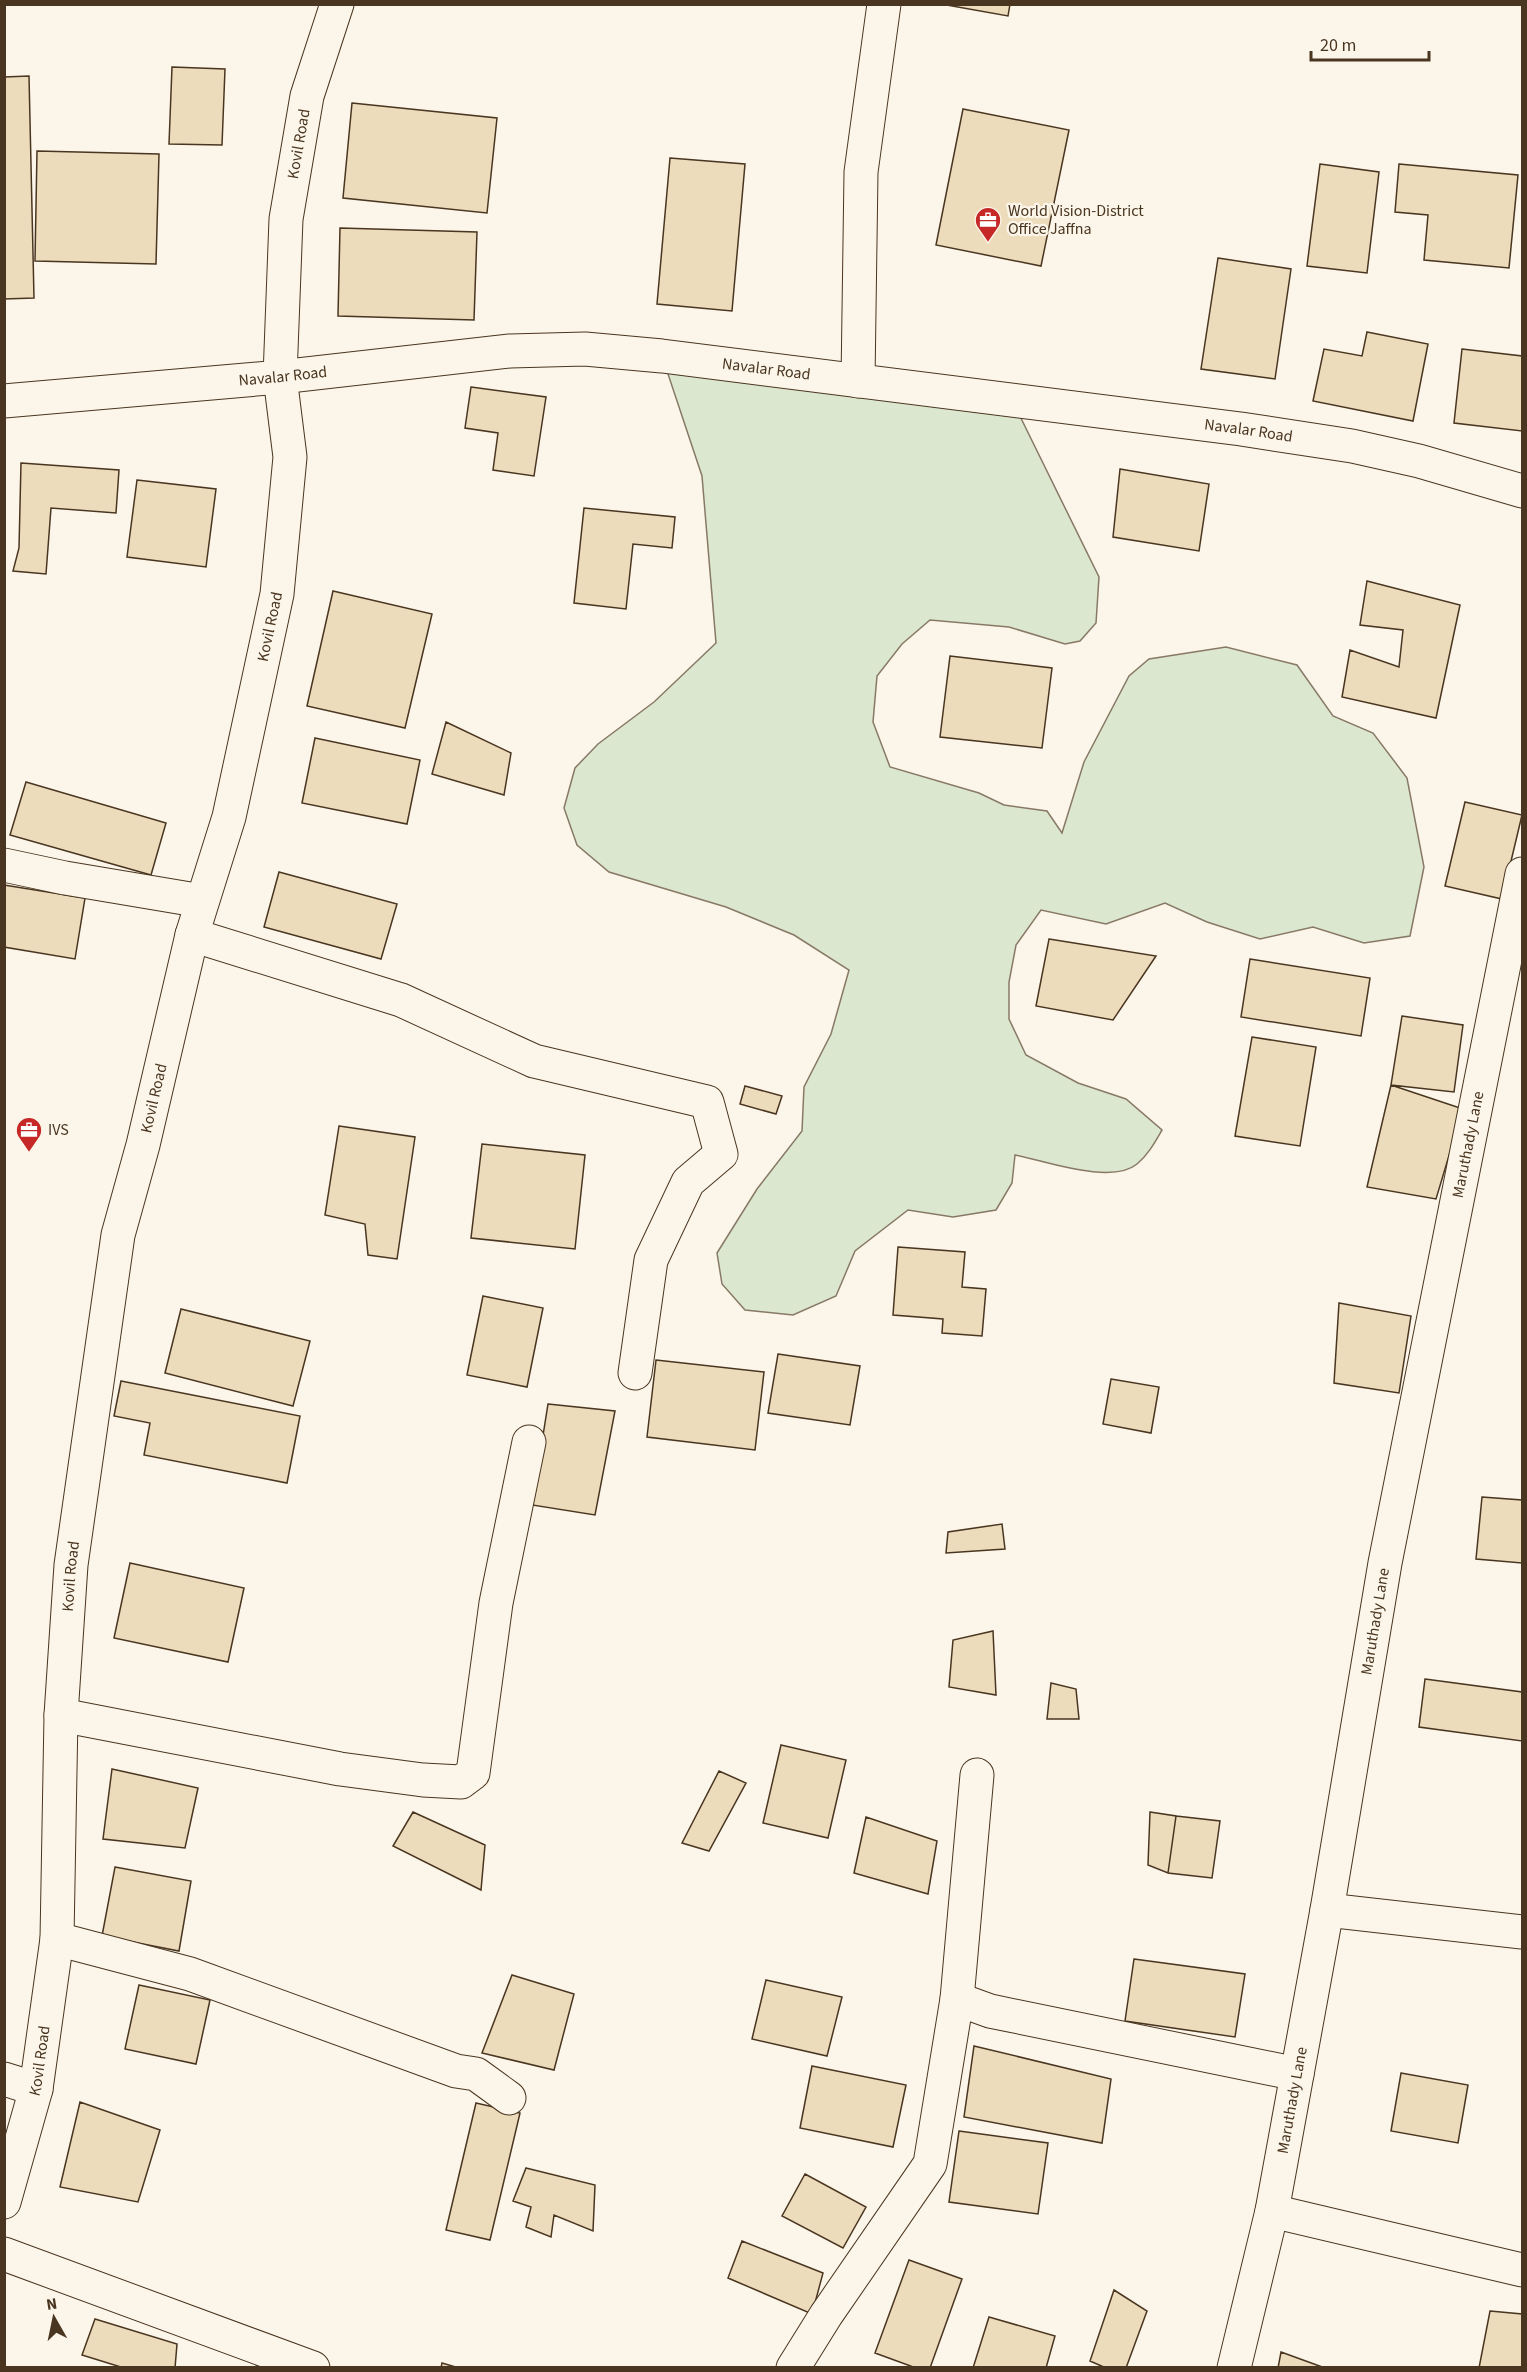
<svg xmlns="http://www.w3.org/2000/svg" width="1527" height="2372" font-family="'Source Sans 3',sans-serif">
<rect width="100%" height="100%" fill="#fbf6e9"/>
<path fill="#dce7d0" stroke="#887966" stroke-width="1.5" d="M662,356L1012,400L1099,577L1096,623L1080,641L1065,644L1009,627L930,620L902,644L877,676L873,722L890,767L979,793L1004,805L1047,811L1062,833L1084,762L1129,676L1149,659L1226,647L1297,665L1333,716L1373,733L1407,778L1424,867L1410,936L1364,943L1313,927L1260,939L1207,922L1165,903L1106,924L1041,910L1016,945L1009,982V1019L1026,1055L1078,1083L1126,1099L1162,1130C1155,1142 1148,1155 1137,1164C1112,1185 1046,1161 1015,1155L1012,1183L996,1210L953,1217L908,1210L855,1251L836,1296L793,1315L745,1310L722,1284L717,1253L757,1189L802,1131L804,1087L831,1034L849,970L794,935L726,907L609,872L577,845L564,808L575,768L598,744L654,702L716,643L702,476Z"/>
<path fill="#ecdcbc" stroke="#4a3520" stroke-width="1.5" d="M941,4H1010L1008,16Z
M172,67L225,69L222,145L169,144Z
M29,76L34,298L4,299V77Z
M352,103L497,118L487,213L343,198Z
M963,109L1069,130L1041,266L936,245Z
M37,151L159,154L156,264L35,261Z
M670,158L745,164L732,311L657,304Z
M1320,164L1379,172L1367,273L1307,266Z
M1399,164L1518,175L1509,268L1424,260L1428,215L1395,212Z
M340,228L477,232L474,320L338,316Z
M1218,258L1291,269L1275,379L1201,369Z
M1367,332L1428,344L1413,421L1313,401L1324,349L1362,356Z
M1462,349L1522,356V431L1454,423Z
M471,387L546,397L534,476L493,470L498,433L465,428Z
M21,463L119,470L116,513L51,508L46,574L13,571L19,548Z
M1120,469L1209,484L1199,551L1113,537Z
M137,480L216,489L206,567L127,557Z
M584,508L675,517L672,548L633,544L626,609L574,603Z
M1367,581L1460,605L1436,718L1342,697L1350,650L1399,667L1403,630L1360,625Z
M333,591L432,614L405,728L307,706Z
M950,656L1052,668L1042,748L940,737Z
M446,722L511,753L504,795L432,774Z
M315,738L420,760L407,824L302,803Z
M26,782L166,823L151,875L10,835Z
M1465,802L1522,815L1502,899L1445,886Z
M279,872L397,904L381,959L264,927Z
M4,885L85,898L75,959L4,947Z
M1049,939L1156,956L1113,1020L1036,1006Z
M1250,959L1370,978L1361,1036L1241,1017Z
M1402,1016L1463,1025L1454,1092L1391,1085Z
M1252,1037L1316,1047L1300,1146L1235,1136Z
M1391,1085L1463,1109L1436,1199L1367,1187Z
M745,1086L782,1096L776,1114L740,1104Z
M339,1126L415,1137L397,1259L368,1255L365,1224L325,1215Z
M482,1144L585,1155L575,1249L471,1238Z
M898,1247L965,1252L962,1287L986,1289L982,1336L942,1333L943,1319L893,1315Z
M483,1296L543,1308L527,1387L467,1375Z
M1339,1303L1411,1316L1399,1393L1334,1383Z
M181,1309L310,1341L293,1406L165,1373Z
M778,1354L860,1366L850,1425L768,1413Z
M656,1360L764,1372L755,1450L647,1437Z
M1111,1379L1159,1387L1151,1433L1103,1424Z
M121,1381L300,1416L287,1483L144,1455L150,1423L114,1416Z
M548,1404L615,1411L595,1515L532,1505Z
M1482,1497L1522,1500V1563L1476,1559Z
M1002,1524L1005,1549L946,1553L948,1532Z
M130,1563L244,1588L228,1662L114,1638Z
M993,1631L996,1695L949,1687L953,1640Z
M1425,1679L1522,1692V1741L1419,1727Z
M1051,1683L1076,1689L1079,1719H1047Z
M781,1745L846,1760L828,1838L763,1823Z
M112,1769L198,1788L185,1848L103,1839Z
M719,1771L746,1783L709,1851L682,1843Z
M413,1812L485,1845L481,1890L393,1846Z
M1150,1812L1176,1816L1168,1873L1148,1865Z
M1176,1816L1220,1821L1212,1878L1168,1873Z
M866,1817L937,1841L928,1894L854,1873Z
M115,1867L191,1881L179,1951L102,1936Z
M1134,1959L1245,1974L1235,2037L1125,2021Z
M512,1975L574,1994L554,2070L482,2053Z
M766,1980L842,1997L827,2056L752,2039Z
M139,1985L210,2000L196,2064L125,2049Z
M974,2046L1111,2079L1102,2143L964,2117Z
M812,2066L906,2085L893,2147L800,2128Z
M1401,2073L1468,2085L1458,2143L1391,2131Z
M80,2102L160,2130L138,2202L60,2187Z
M476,2103L520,2113L490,2240L446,2230Z
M959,2131L1048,2143L1038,2214L949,2202Z
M526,2168L595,2185L593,2231L554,2215L551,2237L526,2227L531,2207L513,2201Z
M805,2174L866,2207L843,2248L782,2216Z
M742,2241L823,2273L812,2314L728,2278Z
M909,2260L962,2279L930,2368H916L875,2353Z
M1114,2290L1147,2311L1126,2368H1106L1090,2361Z
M1490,2311L1522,2314V2368H1479Z
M989,2317L1055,2336L1046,2368H973Z
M95,2319L177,2344L175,2368H124L82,2355Z
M1281,2352L1325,2368H1278Z
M442,2363L459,2368H441Z"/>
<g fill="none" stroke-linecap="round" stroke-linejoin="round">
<g stroke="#4a3520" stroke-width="35">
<g id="street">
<path d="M858,381L861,172L884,4"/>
<path d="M4,865L65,878L202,901"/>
<path d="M192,935L401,1000L534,1061L707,1102L721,1154L688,1182L651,1260L635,1373"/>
<path d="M61,1715L340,1769L423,1780L461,1782L473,1773L496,1603L529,1442"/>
<path d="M1327,1910L1522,1932"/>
<path d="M57,1939L190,1974L456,2071L476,2074L509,2098"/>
<path d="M957,1999L990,2011L1297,2074"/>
<path d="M4,2079L36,2089"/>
<path d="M1272,2211L1522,2270"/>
<path d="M4,2254L313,2368"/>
<path d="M793,2368L826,2315L930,2164L957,1999L977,1775"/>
<path id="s1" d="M1234,2368L1272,2211L1327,1910L1385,1563L1522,874"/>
</g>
</g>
<g stroke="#4a3520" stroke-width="35">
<g id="secondary">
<path id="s2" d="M4,401L280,377L510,351L585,349L662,356L1241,429L1352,446L1419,461L1522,491"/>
<path id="s3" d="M4,2202L36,2089L57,1939L61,1715L71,1565L118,1235L143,1145L192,935L229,817L277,594L290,457L280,377L286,219L307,96L337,4"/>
</g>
</g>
<use href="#street" stroke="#fbf6e9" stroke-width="33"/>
<use href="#secondary" stroke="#fbf6e9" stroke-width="33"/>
</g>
<defs>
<g id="office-pin" transform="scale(1.35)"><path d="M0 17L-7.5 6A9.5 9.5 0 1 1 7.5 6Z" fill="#c62828" stroke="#fbf6e9"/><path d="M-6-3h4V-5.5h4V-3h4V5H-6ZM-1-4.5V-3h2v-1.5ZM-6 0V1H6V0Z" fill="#fff"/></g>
</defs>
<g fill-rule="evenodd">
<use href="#office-pin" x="988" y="220"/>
<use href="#office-pin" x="29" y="1130"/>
</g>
<g text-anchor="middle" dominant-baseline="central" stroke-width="4.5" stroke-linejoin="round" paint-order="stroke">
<g font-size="16" fill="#4a3520" stroke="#fbf6e9">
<text stroke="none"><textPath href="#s3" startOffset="2090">Kovil Road</textPath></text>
<text stroke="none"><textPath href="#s2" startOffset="766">Navalar Road</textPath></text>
<text stroke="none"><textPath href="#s2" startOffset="280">Navalar Road</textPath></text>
<text stroke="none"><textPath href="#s2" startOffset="1252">Navalar Road</textPath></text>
<text stroke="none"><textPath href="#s3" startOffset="1604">Kovil Road</textPath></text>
<text stroke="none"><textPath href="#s3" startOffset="1118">Kovil Road</textPath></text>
<text stroke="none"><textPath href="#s1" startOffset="1246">Maruthady Lane</textPath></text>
<text stroke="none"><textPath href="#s3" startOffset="632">Kovil Road</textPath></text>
<text stroke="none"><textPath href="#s1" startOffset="760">Maruthady Lane</textPath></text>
<text stroke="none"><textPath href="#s3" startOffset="146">Kovil Road</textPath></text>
<text stroke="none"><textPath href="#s1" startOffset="274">Maruthady Lane</textPath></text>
</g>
<g font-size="16" fill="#4a3520" stroke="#fbf6e9" text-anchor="start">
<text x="1008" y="211">World Vision-District<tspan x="1008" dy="18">Office Jaffna</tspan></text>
<text x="48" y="1130">IVS</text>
</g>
</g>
<rect width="1527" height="2372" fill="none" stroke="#4a3520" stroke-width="12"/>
<g transform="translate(54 2318) rotate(351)" stroke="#fbf6e9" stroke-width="4.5" paint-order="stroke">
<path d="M0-4.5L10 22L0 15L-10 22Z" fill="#4a3520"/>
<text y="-9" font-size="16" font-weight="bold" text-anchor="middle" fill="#4a3520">N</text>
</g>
<path d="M1311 51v9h118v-9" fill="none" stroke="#4a3520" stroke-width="3"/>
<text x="1320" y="51" font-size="18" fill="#4a3520" stroke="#fbf6e9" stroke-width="4.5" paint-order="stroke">20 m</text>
</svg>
